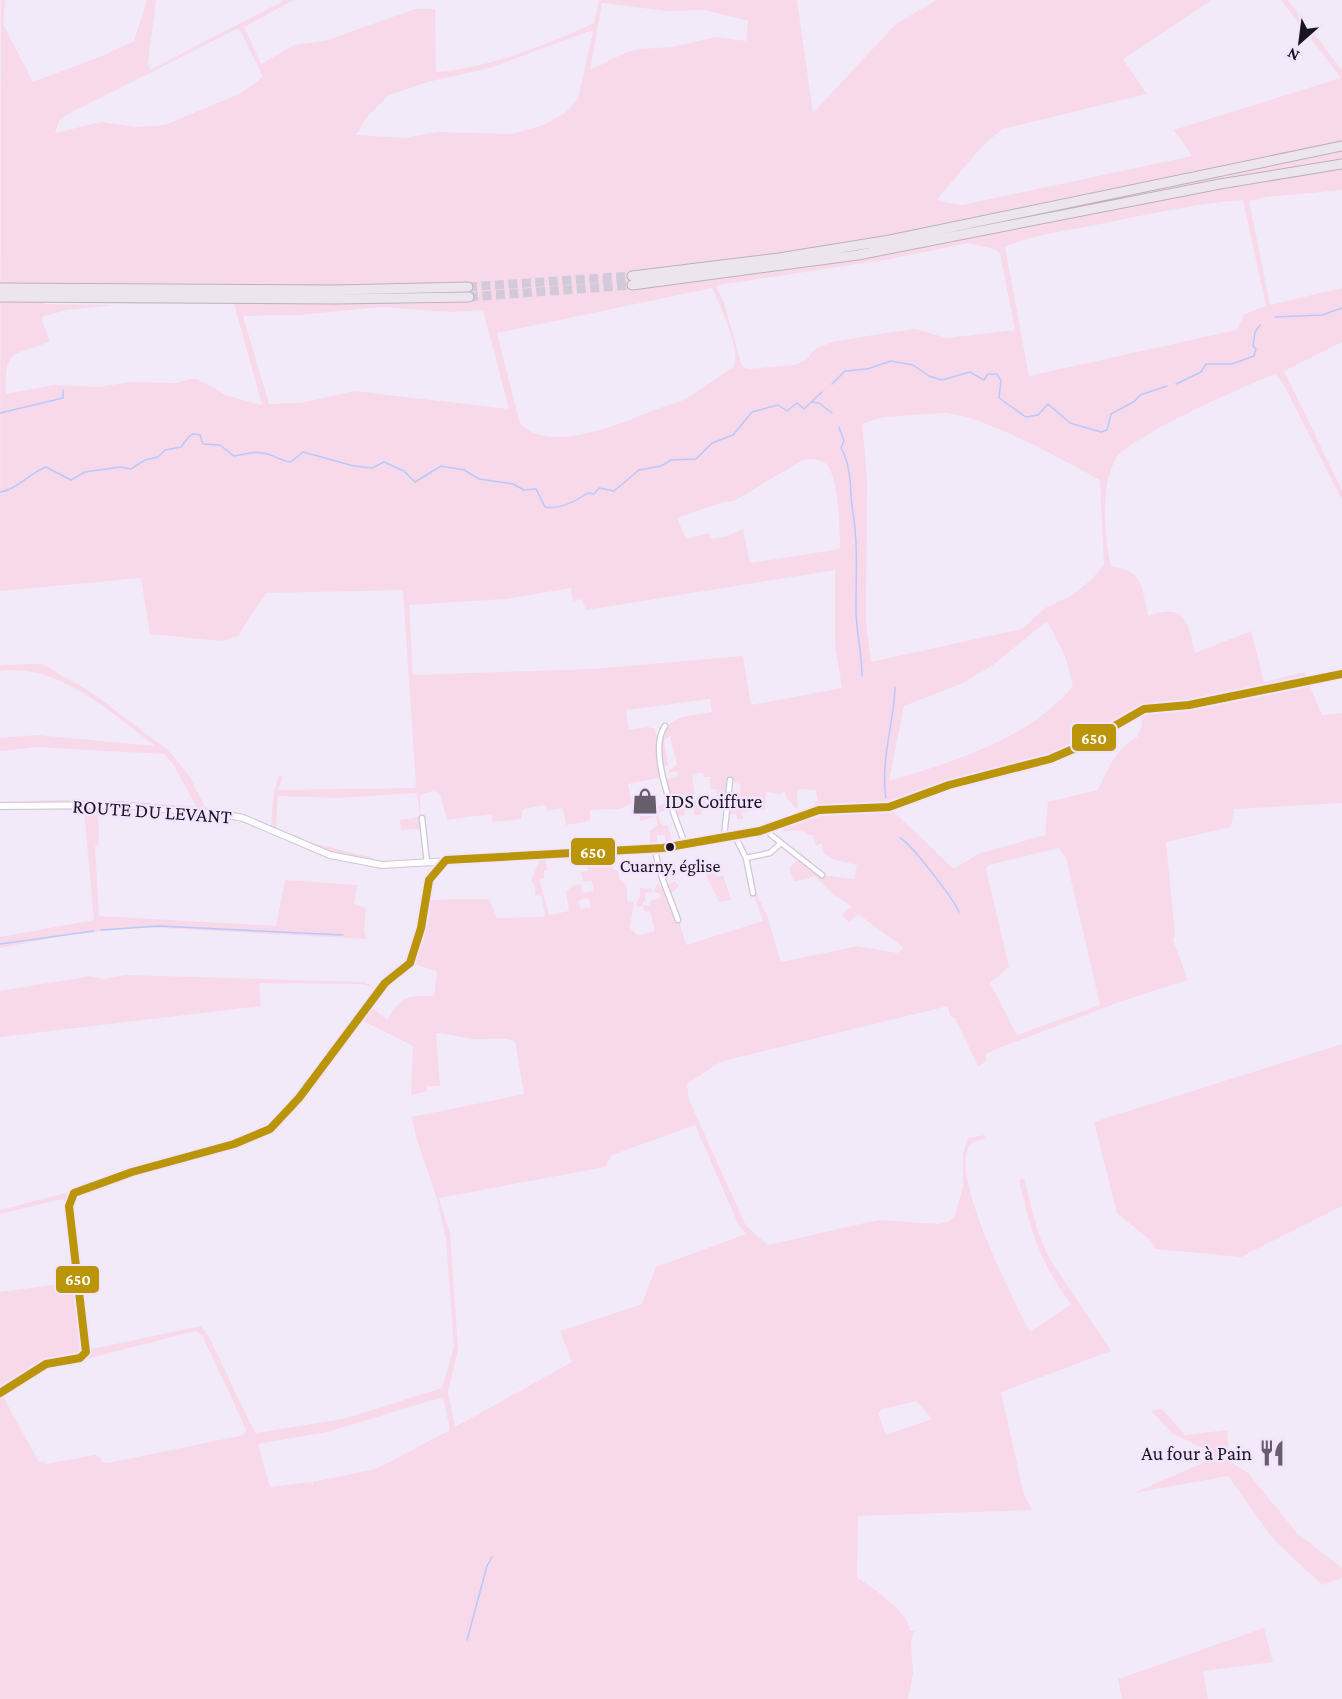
<svg xmlns="http://www.w3.org/2000/svg" width="1342" height="1699" font-family="'Crimson Pro',serif">
<rect width="100%" height="100%" fill="#f2eaf9"/>
<path fill="#f7d9ea" fill-rule="evenodd" d="M1,0H5L3,24L33,82L107,54L134,41L147,0H156L148,63L150,70L285,0H294L244,27L261,64L294,45L325,41L415,9H435L436,72C486,69 549,44 594,23L599,0H797L813,113L895,25L936,0H1211L1123,59L1147,94L1003,129L985,143L938,198V201L962,205L1192,156L1174,130L1341,78L1281,0H1288L1342,70V190L1266,197L1249,201L1270,305L1342,288V342L1284,371L1342,490V500L1284,385L1276,374C1249,383 1130,437 1117,457C1100,482 1104,538 1111,566C1144,571 1142,588 1148,616C1185,604 1187,618 1195,653L1251,631L1264,682L1305,672L1307,681L1334,675L1333,672L1342,670V678L1309,684L1322,715L1342,713V803L1234,809L1231,827L1166,842L1175,934L1173,940L1188,980L1122,1001L999,1048L986,1054V1062L978,1066L955,1018L950,1016L948,1006L731,1059L719,1063L687,1084L689,1100L746,1226L768,1245L878,1220L939,1224L950,1221L955,1215L963,1187V1153L968,1138L985,1135L986,1139C981,1140 976,1140 972,1143C944,1166 1016,1305 1030,1332L1071,1304C1039,1261 1031,1231 1019,1180L1024,1179L1038,1232L1050,1260L1111,1351L1001,1392L1024,1495L1032,1510L858,1516L857,1578C872,1587 909,1612 910,1631H914L911,1642L913,1674L908,1699H0V1292L76,1282L65,1201L62,1199L0,1214V1210L69,1192L132,1169L248,1138L277,1121L375,992L373,987L359,984L259,983L261,1006L0,1037V991L91,976L104,979L125,975L364,982L380,990L369,1005L387,1020C404,995 404,996 434,996L437,971L410,963L416,947L424,900L489,899L497,918L545,917L542,896L535,895V886L531,880L540,860L536,858L545,856L547,870L544,871V878L540,879C540,886 547,903 549,915L569,911L566,892L573,885L581,884L583,899L578,901L581,909L591,907L589,898L584,899L582,893L594,891L592,881L583,882L581,872L588,871L585,857H578L577,854L610,852L614,870H618L619,879L627,886V902L634,901L630,928L638,936L655,931L650,911L645,912L643,906L638,907L636,904L640,896V888L652,889V892L645,893L646,901H643V905L650,906V901L661,898L660,893L653,892L658,883L662,889L675,881L679,886L671,893L686,945L763,921L753,893H756L767,915L781,962L858,946L897,953L904,948L858,914L849,922L842,915L852,906L835,896L815,876L794,882L789,867L801,858L822,875L854,879L857,865L835,860L823,853L822,843L816,846L812,835H806L803,830L783,831L780,823L815,811V802L818,801L816,790L797,789L798,810L787,799L785,791L781,794L766,792L765,809L742,812L743,819H737L736,814L729,815V799L739,797L741,785L730,780L733,765L724,806L719,803L716,789H710V777H704L703,773L692,774L695,800L705,799V809L701,811V815H694L693,804L683,805L685,815L677,816L671,802L683,801V794L670,797L667,779L678,777L677,771L667,773L677,764L670,736L664,740L668,766L662,767L660,754L663,728L681,717L712,712L710,699L626,710L629,730L648,727L655,729L663,777L628,784L632,804L619,809L590,810V821L566,825L563,808L548,811L545,805L523,809L521,819L493,822L491,814L447,820L440,795L434,791L420,795L421,829L401,830L400,820L420,817L417,793L336,798L278,796L276,828L301,840L373,858L372,860L328,856L307,850V847L243,818L106,809V805H98L99,843L95,847L99,916L276,926L285,880L357,885L354,904L366,908L364,932L367,939L143,927L66,935L0,948V937L94,920L84,810H0V802L61,800L196,806L173,764L164,754L36,747L0,751V738L37,735L155,746C113,714 57,662 0,671V665L42,664L91,692L169,751L190,777L205,807L240,813L271,826L273,797L279,775L283,777L278,790L415,788L416,784L403,590L266,593L238,636L221,641L150,634L141,578L0,591ZM602,3L667,11L705,10L748,21L746,41L716,37L672,47L640,49L627,52L590,70ZM237,29L240,30L263,77L239,94L165,125L136,127L101,122L55,133L60,119L66,115ZM590,31H593L578,99L564,114L541,126L511,134L437,132L403,138L356,135L365,119L389,95L427,82L490,68ZM1243,200L1266,306L1245,314L1236,330L1029,376L1005,247C1031,235 1061,232 1090,226C1141,216 1191,204 1243,200ZM968,243L995,249L1000,253L1015,330L947,338L915,329L880,334L831,342L813,351L806,360L795,365L748,369L742,366L724,303L716,286L718,285L891,259ZM712,288C719,303 743,354 733,368C718,376 705,387 691,396C679,403 665,406 652,411C619,424 551,454 520,424L497,333ZM45,300H233L262,405L228,396L197,379H190L176,383L129,382L99,387L54,385L6,394C4,350 12,355 50,342L42,320L44,316L67,310L113,305L45,304ZM380,307L451,312L483,310L509,409L354,391L301,403L269,404L243,316L300,315ZM943,413C982,414 1063,460 1100,480L1104,564L1093,578L1073,595L1045,608L1022,629L871,662L866,622L867,478L862,424L884,417ZM803,460C811,459 820,458 826,464C839,477 840,531 840,549L750,563L743,529L728,536L710,539V533L686,539L677,518L724,502L734,501ZM835,570V645L842,688L751,705L743,656L591,669L413,675L409,605L505,599L571,588L573,601L582,599L586,610ZM1047,621L1065,656L1073,686C1029,739 953,762 889,781L904,706L963,683L993,665ZM1141,716L1142,726L1137,737C1118,746 1106,771 1098,790L1048,802L1045,835L978,854L954,869L894,812L898,807L967,784L1040,766L1065,756ZM1059,848L1066,858L1100,1005L1017,1035L990,983L1009,967L986,869L989,865ZM361,1020L413,1046L411,1095L427,1091V1086H440L436,1033C449,1033 461,1038 473,1039C491,1040 496,1036 515,1041L524,1094L412,1117L416,1137L437,1199L446,1239L454,1347L442,1388L343,1419L255,1433L208,1335L201,1326L92,1349L73,1221L74,1199L82,1193L133,1174L244,1144L263,1136L285,1119ZM695,1125L739,1226L746,1234L656,1267L642,1304L560,1331L572,1362L455,1427L448,1392L458,1350L456,1319L450,1233L439,1198L605,1167L612,1155ZM195,1331L202,1335L246,1429L244,1435L108,1463L103,1462L101,1458L95,1455L46,1464L43,1461L39,1462L1,1393L44,1366L79,1361ZM443,1397L450,1430L376,1469L313,1482V1487L311,1482L270,1487L258,1444L327,1432ZM917,1401L932,1419L886,1435L878,1413L883,1409Z
M667,803L669,809L657,813L662,826L668,825L672,841L681,839V841L666,844L665,835H657V845H650V831L658,825L656,816L640,821V806L655,807Z
M709,872L711,874L715,873L717,877L723,875L731,900L719,902L706,875Z
M1342,1044V1206L1241,1257L1156,1249L1150,1240L1117,1213L1094,1122Z
M1162,1409L1185,1435L1227,1430L1229,1452L1223,1457L1248,1473L1297,1533L1342,1568V1578L1322,1585L1274,1540L1228,1476L1134,1493L1205,1462V1449L1173,1434L1151,1411Z
M1264,1628L1273,1662L1203,1671L1208,1699H1122L1118,1679Z"/>
<g fill="none" stroke-linecap="round" stroke-linejoin="round">
<path stroke="#b8c9fb" stroke-width="1.5" d="M1275,317L1322,315L1342,308
M832,384L845,371L867,369L891,361L913,365L929,376L942,380L970,372L984,380L988,374H997L1001,381L999,398L1026,417L1038,415L1048,404L1070,423L1101,432L1107,430L1111,414L1135,401L1140,395L1167,386
M1176,384L1201,372L1206,364H1232L1254,356L1256,349L1253,346L1255,332L1260,325
M811,402L819,403L832,413
M0,413L63,398V390
M839,427L844,441L841,448C853,470 849,489 853,513C858,544 856,576 856,609C856,632 862,652 862,676
M0,492C16,490 30,473 46,467L71,480L85,472L120,467L131,469L145,460L158,457L165,450L181,447C187,440 189,431 200,435L203,444L220,445L234,456C244,455 252,451 263,453C273,454 280,461 291,462L303,452L354,466L372,468L384,462L404,471L415,482L441,466L464,470L479,479L513,484L524,490L536,489L545,507C560,510 576,501 588,493L594,494L599,488L614,491L639,470L661,466L671,460L696,459L712,443L733,435L752,412L778,405L787,411L797,403L804,409L822,392
M886,798C880,761 894,724 895,687
M900,838C910,842 955,901 959,912
M101,930L159,926L343,935
M0,944L94,931
M467,1640L487,1566L492,1557"/>
<path stroke="#d2cad8" stroke-width="9" stroke-dasharray="9 4.5" stroke-linecap="butt" d="M468,287L632,276
M469,297L632,285"/>
<g stroke="#cec7d4" stroke-width="7">
<path id="minor" d="M665,726C647,750 675,817 685,844
M422,818L427,863
M767,828L771,835L822,875
M735,836L746,858L770,853L781,843
M724,837L730,780
M655,849C659,876 669,894 678,920
M746,858L753,893
M0,1393L46,1364L80,1358L86,1352L69,1206L72,1196L132,1172L248,1140L278,1122L385,983L410,963L419,936L426,885L432,873L444,862"/>
</g>
<g stroke="#cec7d4" stroke-width="8">
<path id="tertiary" d="M0,806L118,805L222,814L243,818L330,855L382,865L655,849L760,831L819,810L882,808L896,805L949,785L1050,759L1078,747L1144,709L1189,705L1342,674"/>
</g>
<g stroke="#bcb0be" stroke-width="11">
<path id="motorway" d="M632,276L779,258L890,240L1342,146
M632,285L858,255L1220,184L1342,164
M0,288L335,290L468,287
M0,297L335,299L469,297"/>
</g>
<use href="#minor" stroke="#fdfcfe" stroke-width="4.5"/>
<use href="#tertiary" stroke="#fdfcfe" stroke-width="6"/>
<use href="#motorway" stroke="#ede5ed" stroke-width="9"/>
<g stroke="#f2e4ff" stroke-width="12">
<path id="bus-1" d="M410,963L421,928L429,880L446,860L663,848L760,831L819,810L889,807L949,785L1050,759L1078,747L1144,709L1189,705L1342,674
M0,1393L46,1364L80,1358L86,1352L69,1206L74,1193L132,1172L234,1144L270,1129L299,1098L385,983L410,963"/>
</g>
<use href="#bus-1" stroke="#ba9509" stroke-width="8"/>
</g>
<defs>
<g id="shop-bare" transform="scale(2.07)"><path d="M-5-2.5h2.3a2.7 3.5 0 0 1 5.4 0H5L5.5 6h-11ZM-1.5-2.5h3a1.5 2.3 0 0 0-3 0Z" fill="#665f6b" stroke="#f2e4ff" stroke-width="2.5" paint-order="stroke"/></g>
<g id="restaurant-bare" transform="scale(2.07)"><path d="M-5-6h1v4h1v-4h1v4h1v-4h1v5L-1.5 .5V6h-2V.5L-5-1ZM5-6V6H3V1.5H1.5Q1.5-4 5-6Z" fill="#665f6b" stroke="#f2e4ff" stroke-width="2.5" paint-order="stroke"/></g>
</defs>
<g fill-rule="evenodd">
<use href="#shop-bare" x="645" y="801"/>
<use href="#restaurant-bare" x="1272" y="1453"/>
</g>
<circle fill="#1a141f" stroke="#f2e4ff" stroke-width="2" cx="670" cy="847" r="5"/>
<g text-anchor="middle" dominant-baseline="central" stroke-width="5" stroke-linejoin="round" paint-order="stroke">
<g font-size="18" fill="#1a141f" stroke="#f2e4ff">
<text x="670" y="866">Cuarny, église</text>
</g>
<g font-size="20" fill="#1a141f" stroke="#f2e4ff" text-anchor="start">
<text x="665" y="801">IDS Coiffure</text>
<text x="1252" y="1453" text-anchor="end">Au four à Pain</text>
</g>
<g font-size="20" fill="#1a141f" stroke="#f2e4ff">
<text transform="translate(152 811) rotate(4)">ROUTE DU LEVANT</text>
</g>
</g>
<g stroke="#f2e4ff" stroke-width="2">
<rect x="1071" y="723" width="46" height="29" rx="6" fill="#ba9509"/>
<rect x="570" y="837" width="46" height="29" rx="6" fill="#ba9509"/>
<rect x="55" y="1265" width="45" height="29" rx="6" fill="#ba9509"/>
</g>
<g font-size="16" text-anchor="middle" font-weight="bold" fill="#fff">
<text x="1094" y="744">650</text>
<text x="593" y="858">650</text>
<text x="78" y="1285">650</text>
</g>
<g transform="translate(1300 42) rotate(208)" stroke="#f2e4ff" stroke-width="4.5" paint-order="stroke">
<path d="M0-4.5L10 22L0 15L-10 22Z" fill="#1a141f"/>
<text y="-9" font-size="16" font-weight="bold" text-anchor="middle" fill="#1a141f">N</text>
</g>
</svg>
